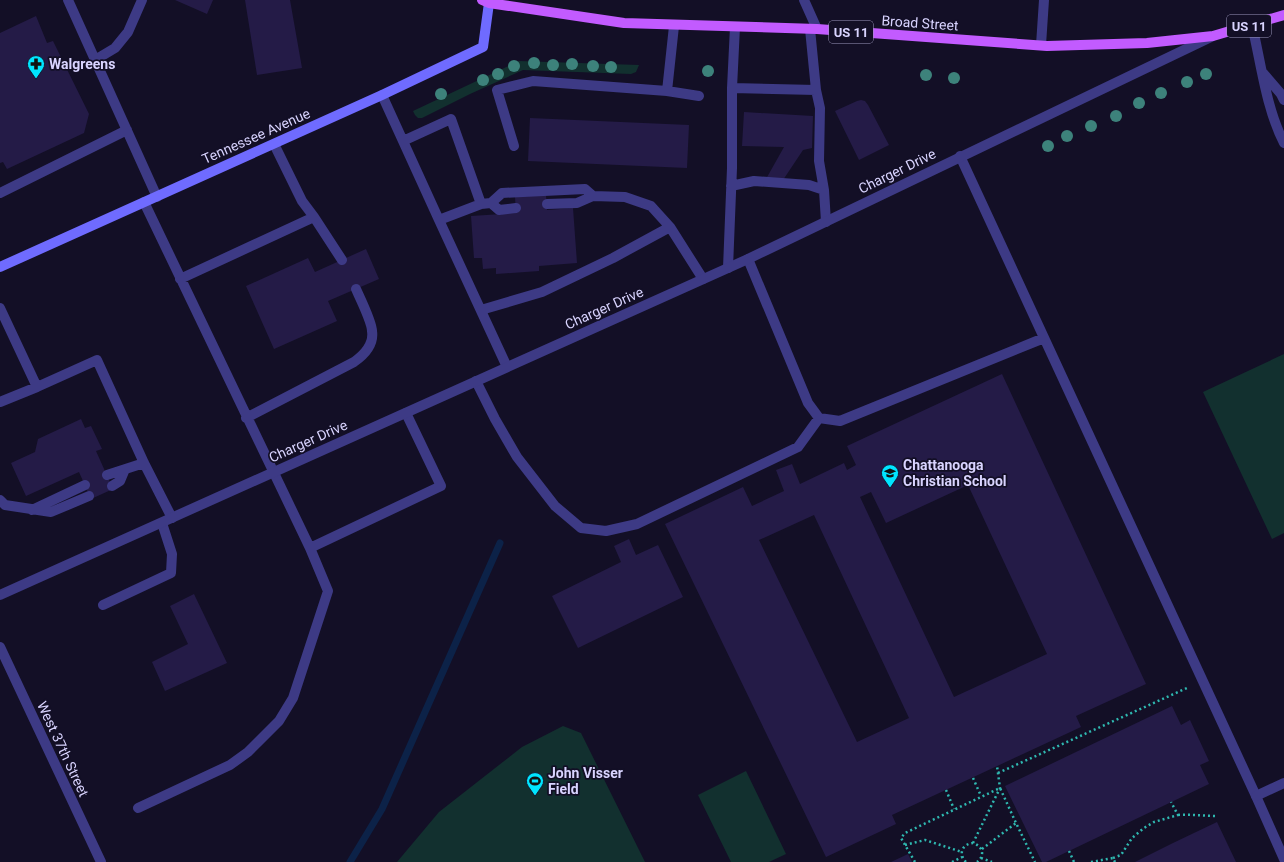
<svg xmlns="http://www.w3.org/2000/svg" width="1284" height="862" font-family="Roboto,sans-serif">
<rect width="100%" height="100%" fill="#130f26"/>
<path fill="#12302f" d="M519,61L639,65L636,72L631,74L523,70L470,94L422,118H418L415,115L413,111Z
M1284,354V533L1272,539L1203,392Z
M563,726L581,733L645,862H397L439,812L522,747Z
M746,771L786,854L769,862H731L698,795Z"/>
<g fill="none" stroke-linecap="round" stroke-linejoin="round">
<path stroke="#0c2248" stroke-width="7" d="M350,862L382,809L500,543"/>
</g>
<path fill="#241b47" fill-rule="evenodd" d="M175,0H213L207,14Z
M245,0H290L302,68L257,75Z
M36,16L47,43L53,41L89,114L84,133L7,169L3,162L0,163V33Z
M861,100L865,101L868,105L889,145L859,160L835,111L857,101Z
M744,112L813,116L812,148L803,150L783,180L766,179L784,147L742,146Z
M530,118L689,125L687,168L528,161Z
M546,195L547,210L573,208L577,263L539,266V271L496,274V268L483,269L482,258H474L471,216L516,213L515,197Z
M366,249L379,279L328,301L337,321L274,349L246,286L308,258L315,272Z
M1002,374L1146,684L1076,716L1081,727L892,815L896,824L826,857L665,524L743,487L752,506L784,491L776,470L792,464L800,484L844,463L847,470L856,465L847,446ZM968,485L1047,654L954,697L860,497L871,492L886,523ZM814,515L909,718L857,742L759,540Z
M81,419L85,428L91,426L102,449L96,451L113,489L91,499L79,472L26,496L11,463L35,452L38,439Z
M629,539L636,555L658,545L683,597L578,648L552,596L621,562L614,546Z
M194,594L227,663L165,691L152,662L188,644L170,606Z
M1172,706L1181,725L1190,720L1209,761L1200,765L1209,784L1046,862H1042L1005,786Z
M1217,822L1236,862H1135L1173,843Z
M908,854L912,862H891Z"/>
<g fill="none" stroke-linecap="round" stroke-linejoin="round">
<path stroke="#2fb8b0" stroke-width="2.5" stroke-dasharray="2 3" stroke-linecap="butt" d="M998,773L1187,688
M973,778L981,796
M946,790L954,809
M1178,815C1191,814 1204,816 1217,816
M973,843L1000,788L997,766
M905,845L925,840L962,852
M982,849L1016,823L1035,862
M1069,851L1074,862
M981,858L992,862
M1113,858L1121,855L1132,838L1144,828L1154,822L1178,815L1171,802
M915,862L901,838L905,833L1000,788L1016,823
M952,862L962,857
M966,862C958,854 962,844 973,843C982,846 986,855 977,862
M1091,862L1113,858L1115,862"/>
<path stroke="#3d3a85" stroke-width="10" d="M68,0L157,197
M1252,25C1261,63 1266,108 1284,143
M674,26L667,91L699,96
M810,29L816,90
M1041,45L1044,0
M95,60L115,48L128,32L142,0
M1263,73L1281,94L1284,100
M732,88L735,27
M382,95L439,220L481,204L451,119L403,141
M274,144L302,201L314,217L342,260
M514,146L497,90L533,81L667,91
M960,156L1256,796L1284,859
M731,186L754,181L809,185L824,190
M0,193L127,130
M144,202L310,548L441,486L406,413
M491,203L499,210L516,208
M481,204L491,203L502,193L585,189L593,196L625,197L651,206L670,227L703,279
M547,204L577,203L593,196
M439,220L507,367
M748,259L808,403L819,418L840,421L1044,338
M728,268L732,168V88L816,90L820,108L819,161L824,190L826,222
M180,279L314,217
M0,308L37,387L97,360L144,463L172,518
M481,310L542,292L613,258L670,227
M476,381L495,419L517,457L555,506L581,528L606,531L637,524L798,447L819,418
M0,402L37,387
M246,418L354,362C364,355 374,344 372,331C372,322 360,298 356,289
M107,475L144,463
M112,486L120,481L125,469
M0,500L5,505L51,512L89,496
M32,510L85,485
M103,605L171,573L172,554L162,523
M138,808L230,765L248,752L279,721L293,698L328,591L310,548"/>
<path stroke="#3d3a85" stroke-width="10" d="M804,0L817,29
M0,595L748,259L1211,37
M1256,796L1284,783"/>
<path stroke="#3d3a85" stroke-width="10" d="M0,647L101,862"/>
<path stroke="#6f6bff" stroke-width="10" d="M0,267L382,95L483,47L489,3"/>
<path stroke="#c25bff" stroke-width="10" d="M482,0L489,3L624,23L817,29L1047,46L1147,43L1213,36L1284,15"/>
</g>
<g fill="#3d827b">
<circle cx="534" cy="63" r="6"/>
<circle cx="572" cy="64" r="6"/>
<circle cx="553" cy="65" r="6"/>
<circle cx="514" cy="66" r="6"/>
<circle cx="593" cy="66" r="6"/>
<circle cx="611" cy="67" r="6"/>
<circle cx="708" cy="71" r="6"/>
<circle cx="498" cy="74" r="6"/>
<circle cx="1206" cy="74" r="6"/>
<circle cx="926" cy="75" r="6"/>
<circle cx="954" cy="78" r="6"/>
<circle cx="483" cy="80" r="6"/>
<circle cx="1187" cy="82" r="6"/>
<circle cx="1161" cy="93" r="6"/>
<circle cx="441" cy="94" r="6"/>
<circle cx="1139" cy="103" r="6"/>
<circle cx="1116" cy="116" r="6"/>
<circle cx="1091" cy="126" r="6"/>
<circle cx="1067" cy="136" r="6"/>
<circle cx="1048" cy="146" r="6"/>
</g>
<defs>
<g id="pharmacy-pin" transform="scale(0.9)"><path d="M0 17L-7.5 6A9.5 9.5 0 1 1 7.5 6Z" fill="#00e5ff" stroke="#130f26"/><path d="M-2-6h4v4h4v4h-4v4h-4v-4h-4v-4h4Z" fill="#111"/></g>
<g id="school-pin" transform="scale(0.9)"><path d="M0 17L-7.5 6A9.5 9.5 0 1 1 7.5 6Z" fill="#00e5ff" stroke="#130f26"/><path d="M0-5L7-2L0 1L-7-2ZM-4 1L0 2.5L4 1V4Q0 6-4 4Z" fill="#111"/></g>
<g id="stadium-pin" transform="scale(0.9)"><path d="M0 17L-7.5 6A9.5 9.5 0 1 1 7.5 6Z" fill="#00e5ff" stroke="#130f26"/><path d="M0-5a6.5 5 0 1 0 0 10a6.5 5 0 1 0 0-10ZM-3.5-1.8h7v3.6h-7Z" fill="#111"/></g>
</defs>
<g fill-rule="evenodd">
<use href="#pharmacy-pin" x="36" y="64"/>
<use href="#school-pin" x="890" y="473"/>
<use href="#stadium-pin" x="535" y="781"/>
</g>
<g text-anchor="middle" dominant-baseline="central" stroke-width="3.5" stroke-linejoin="round" paint-order="stroke">
<g fill="#130f26" stroke="#9e99be" stroke-width="1">
<rect x="1227" y="15" width="44" height="22" rx="3"/>
<rect x="829" y="21" width="44" height="22" rx="3"/>
</g>
<g font-size="13" font-weight="bold" fill="#d9d4ff">
<text x="1249" y="26">US 11</text>
<text x="851" y="32">US 11</text>
</g>
<g font-size="14" fill="#d9d4ff" stroke="#130f26">
<text transform="translate(920 23) rotate(4)">Broad Street</text>
<text transform="translate(256 136) rotate(-24)">Tennessee Avenue</text>
<text transform="translate(897 171) rotate(-26)">Charger Drive</text>
<text transform="translate(604 308) rotate(-24)">Charger Drive</text>
<text transform="translate(308 441) rotate(-24)">Charger Drive</text>
<text transform="translate(63 749) rotate(65)">West 37th Street</text>
</g>
<g font-size="14" font-weight="bold" fill="#d9d4ff" stroke="#130f26" text-anchor="start">
<text x="49" y="64">Walgreens</text>
<text x="903" y="465">Chattanooga<tspan x="903" dy="16">Christian School</tspan></text>
<text x="548" y="773">John Visser<tspan x="548" dy="16">Field</tspan></text>
</g>
</g>
</svg>
